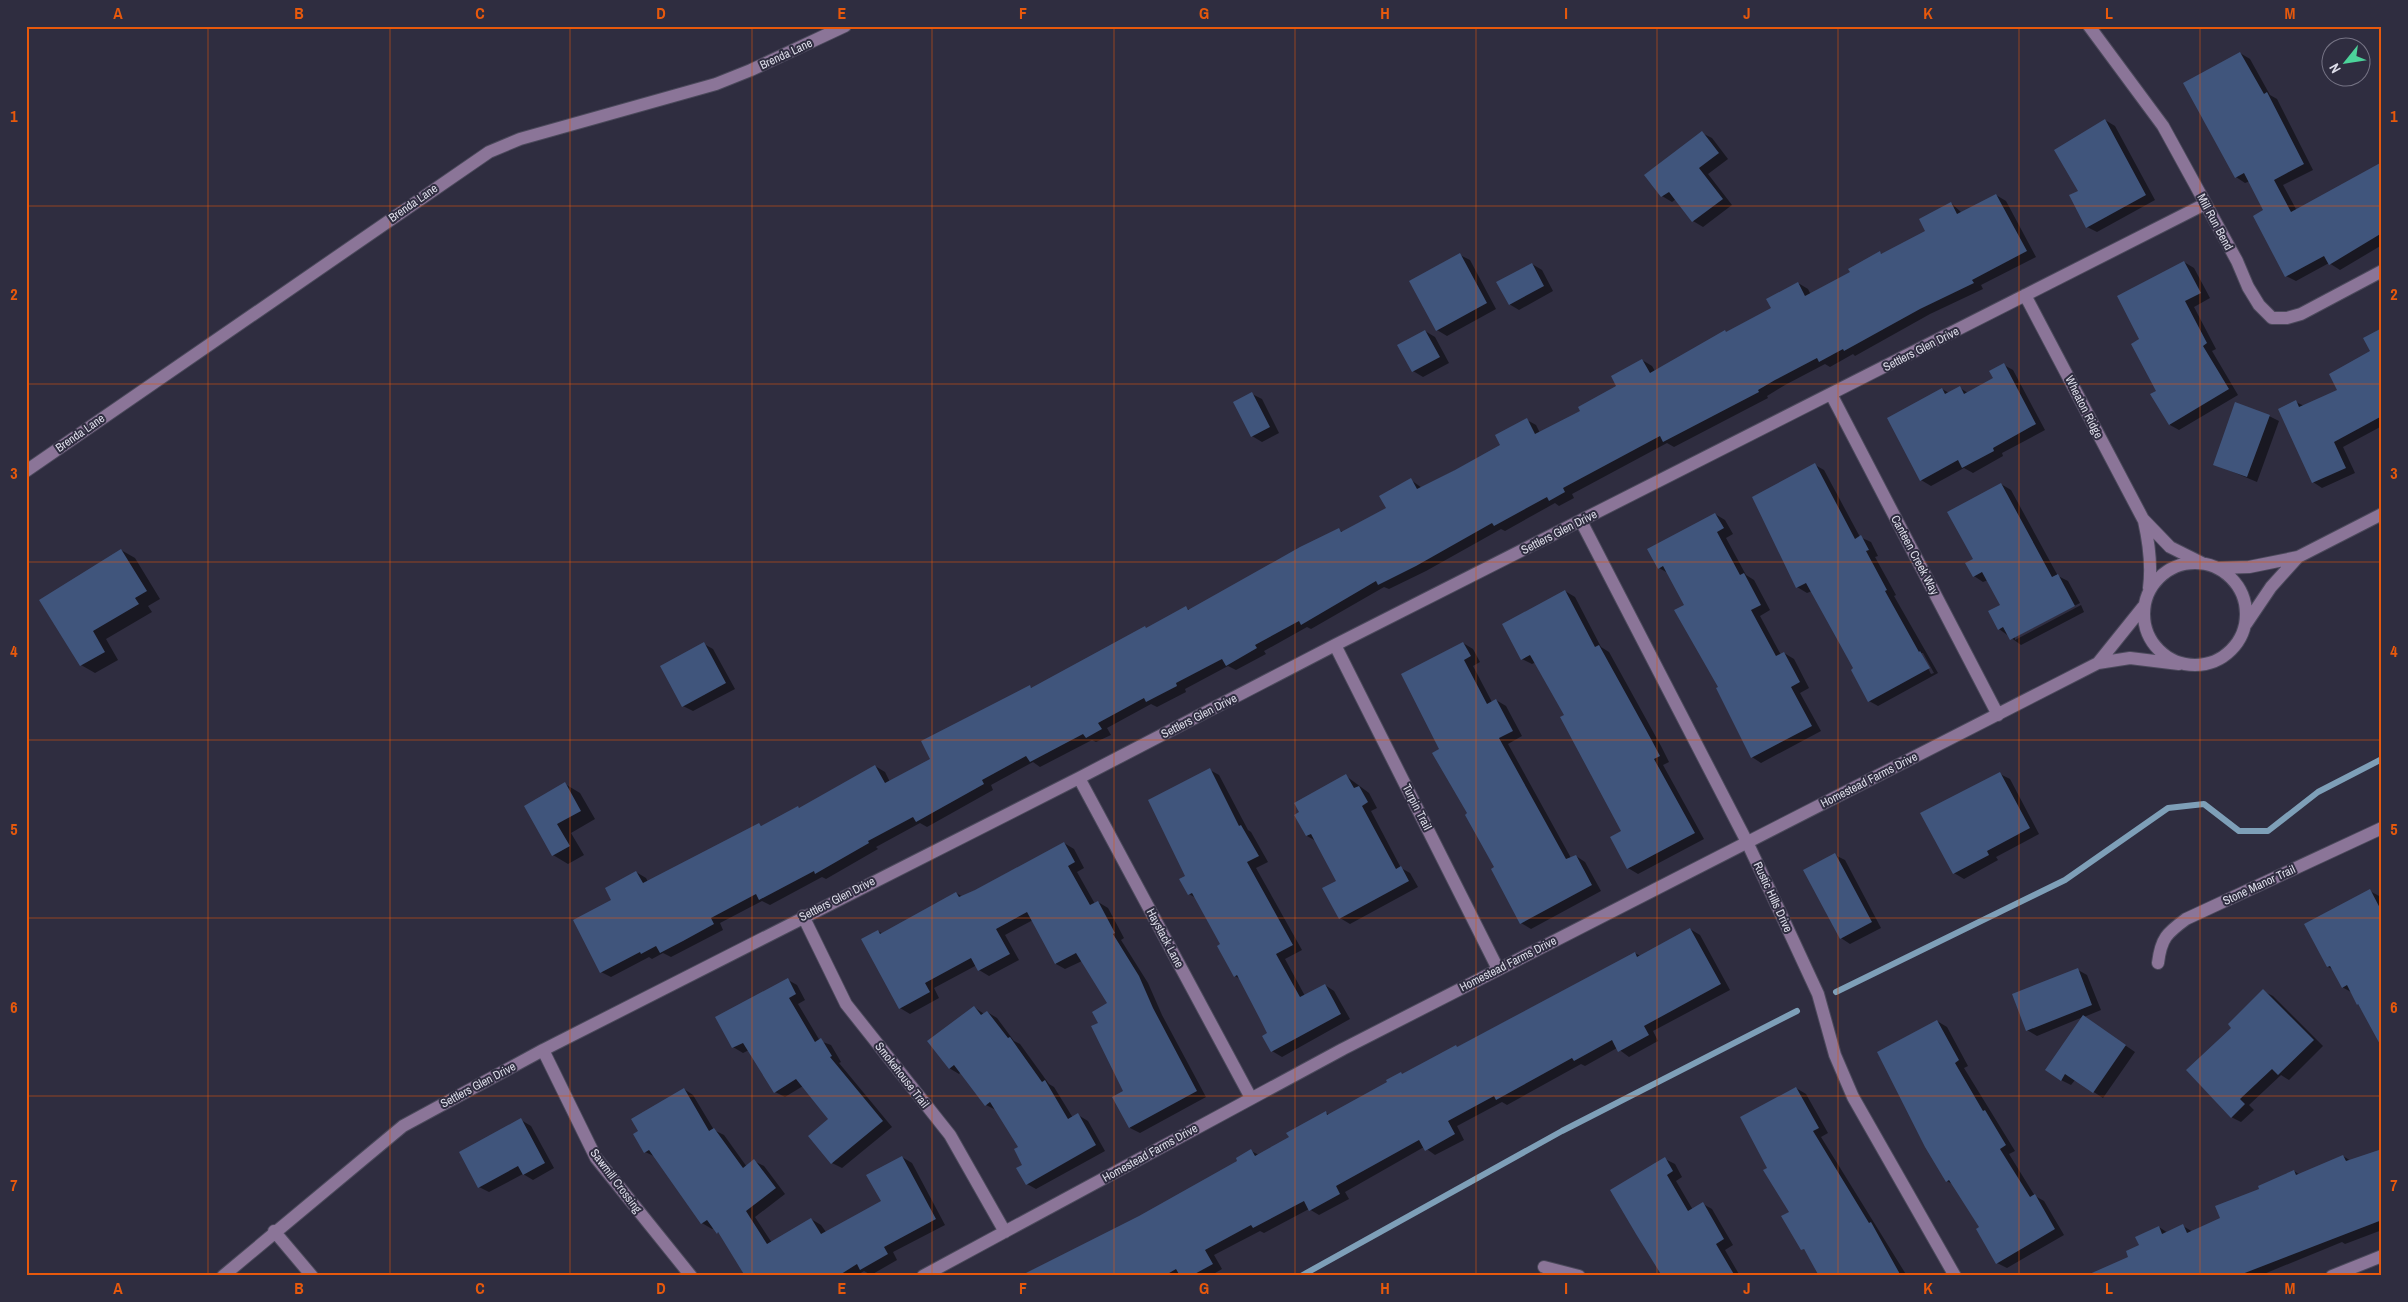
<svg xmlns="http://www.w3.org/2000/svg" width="2408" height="1302" font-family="'Archivo Narrow',sans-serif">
<rect width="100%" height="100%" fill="#2f2d40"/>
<path fill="#0007" fill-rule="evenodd" d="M2240,53L2250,59L2270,95L2277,99L2313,170L2283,185L2297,211L2382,163V245L2340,270L2329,263L2296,281L2286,276L2265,211L2250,181L2245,183L2236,177Z
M2105,120L2115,126L2155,200L2097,232L2087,227Z
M1702,133L1712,138L1728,159L1708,174L1732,205L1703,227L1693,221L1676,199L1672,202L1662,196L1645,175Z
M1996,195L2006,201L2036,257L1981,285L1983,289L1930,314L1855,356L1853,354L1830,367L1825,364L1785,385L1767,396L1768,398L1674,447L1667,443L1572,494L1574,498L1559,506L1555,503L1505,531L1501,529L1426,571L1389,589L1384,587L1311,629L1307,627L1264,651L1266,654L1236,670L1228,666L1185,689L1186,692L1157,707L1151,704L1107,728L1111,735L1096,742L1092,740L1040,767L1033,762L991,785L993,790L927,827L920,823L876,847L878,849L826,879L822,877L770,905L762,901L720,923L723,930L671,957L663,953L652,959L649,957L611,977L601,972L613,900L636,872L646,878L648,882L759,824L763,827L798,807L801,809L875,766L885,772L890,782L932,759L1030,687L1032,688L1186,608L1190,610L1339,530L1343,532L1388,509L1411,480L1422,488L1502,445L1527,420L1536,425L1540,433L1582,411L1618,387L1642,360L1652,366L1655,371L1773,309L1798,283L1808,289L1811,295L1852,272L1880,253L1883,255L1927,231L1951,203L1962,213Z
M1460,255L1470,260L1496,309L1447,336L1437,330Z
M2184,262L2194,268L2210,298L2194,307L2216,349L2212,351L2238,395L2179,430L2170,425L2141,340Z
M1532,264L1542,270L1553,291L1519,310L1509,304Z
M1425,331L1435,337L1449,363L1423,377L1413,371Z
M2382,331V426L2343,447L2355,473L2322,488L2313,482L2296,402L2304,406L2339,390L2372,352Z
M2004,365L2013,370L2045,430L2002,453L2003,456L1973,473L1964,468L1931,486L1921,480L1942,389L1949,393L1960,388L1968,393L1994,379Z
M1252,394L1262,399L1279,433L1262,442L1252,436Z
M2269,416L2279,421L2257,482L2214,464Z
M1815,465L1824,470L1860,537L1871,542L1878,556L1875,557L1896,595L1894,596L1938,673L1878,706L1869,701L1855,669L1812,591L1807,593L1797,587L1753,497ZM1920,653H1923L1934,673L1931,674Z
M2001,484L2011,490L2058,576L2068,581L2080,603L2015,637V640L2081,605L2084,612L2021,645L1999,629L2001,606L1988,580L1983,582L1974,576L1975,559Z
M1715,514L1725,520L1733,534L1726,538L1746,575L1754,580L1770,610L1760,616L1781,655L1784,653L1794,659L1809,688L1800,693L1821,731L1761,763L1752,757L1685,605L1668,573L1659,568Z
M121,550L135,558L160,599L148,606L152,612L106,639L118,660L95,673L81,665L41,600Z
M1565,591L1575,597L1601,647L1609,652L1661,746L1669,762L1663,765L1704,839L1638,874L1628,868L1622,832L1566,715L1536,662L1532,664L1522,659Z
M1463,643L1473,649L1480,662L1473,666L1492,702L1496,700L1506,706L1522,736L1508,744L1571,858L1576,856L1585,862L1601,891L1531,929L1521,923L1441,750Z
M704,644L713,649L735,689L693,711L683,706Z
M1210,770L1219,775L1248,830L1251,832L1268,862L1256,868L1302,950L1285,959L1305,996L1325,985L1334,991L1350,1019L1282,1057L1272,1051L1269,1034L1240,979L1235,976L1222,944L1196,898L1189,894L1187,876Z
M2000,774L2010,779L2039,834L1996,857L1998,860L1964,879L1954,873L1921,813Z
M1346,776L1369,793L1377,808L1371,811L1401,868L1410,873L1418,887L1350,924L1340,918L1338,881L1316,841L1307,836Z
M565,784L580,793L595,819L571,833L584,855L568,864L553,855L526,806Z
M1064,843L1074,849L1084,868L1077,872L1095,904L1098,902L1108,908L1124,938L1121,940L1148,983L1162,1015L1206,1097L1140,1133L1130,1128L1114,1098L1124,1092L1100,1023L1109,1004L1082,961L1065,969L1056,964L1033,920L1005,935L1019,960L989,976L979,970L977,965L934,988L939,998L910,1014L900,1008L878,931L883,934L956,893L963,897Z
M1835,855L1845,860L1881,928L1850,944L1841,938Z
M2370,891L2379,896L2382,901V1045L2351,992L2342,987L2334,970L2328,967Z
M1690,929L1700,935L1730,990L1653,1031L1658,1041L1629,1057L1617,1048L1585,1066L1581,1064L1507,1105L1502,1102L1457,1126L1464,1140L1435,1155L1424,1147L1345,1192L1349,1199L1319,1215L1309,1209L1264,1233L1260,1231L1214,1255L1222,1269L1210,1276H1023L1139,1217L1239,1162L1251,1151L1259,1155L1291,1137L1326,1113L1330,1115L1635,953L1640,956Z
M2078,970L2087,975L2101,1010L2084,1017L2135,1052L2103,1098L2075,1080L2071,1085L2061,1080L2083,1017L2037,1036L2027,1030Z
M788,980L797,985L805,1000L798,1004L820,1041L831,1045L841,1062L839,1063L892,1127L842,1168L832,1163L830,1119L803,1086L785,1097L775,1092L749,1050L743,1053L733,1047Z
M2263,991L2273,996L2323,1046L2289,1080L2281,1075L2249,1105L2254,1110L2241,1122L2231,1117L2233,1028Z
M974,1007L984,1014L987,1012L997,1018L1014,1041L1020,1044L1049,1084L1054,1087L1073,1118L1078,1115L1088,1121L1105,1151L1036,1189L1027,1184L1020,1147L996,1110L986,1105L961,1072L959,1074L949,1068Z
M1937,1021L1947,1027L1968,1066L1964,1068L2015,1151L2009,1154L2035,1196L2044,1201L2064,1235L2007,1268L1997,1263L1980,1228L1954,1185L1947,1181Z
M1796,1088L1806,1094L1828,1133L1821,1137L1907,1276H1829L1817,1269L1783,1217L1791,1212L1769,1168Z
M684,1089L693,1095L714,1130L724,1135L747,1167L754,1161L764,1166L785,1194L755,1217L772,1243L811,1219L821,1225L826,1232L882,1202L902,1157L912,1163L945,1225L893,1252L897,1260L871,1275L864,1271L856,1276H747L721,1235L714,1228L712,1229L702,1223L656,1157L645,1152L639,1131Z
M521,1120L531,1126L554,1168L533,1180L523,1174L489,1192L479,1187Z
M2382,1150V1230L2345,1244L2342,1242L2259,1276H2088L2130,1257L2159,1227L2168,1233L2183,1226L2193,1232L2221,1219L2261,1189L2294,1171L2300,1175L2343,1156L2351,1161Z
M1665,1159L1675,1164L1682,1177L1676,1181L1693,1210L1703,1204L1712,1209L1733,1245L1725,1250L1740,1276H1663Z"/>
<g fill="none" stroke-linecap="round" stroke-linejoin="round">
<path stroke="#7e9fb8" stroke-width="6" d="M1836,992L2065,880L2168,808L2204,804L2239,831H2268L2318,792L2382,759
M1301,1276L1562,1131L1797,1011"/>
</g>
<path fill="#40557c" d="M2240,52L2264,94L2267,92L2304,164L2274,180L2291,212L2382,162V233L2329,265L2324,256L2285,277L2253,216L2263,210L2244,173L2235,178L2183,83Z
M2105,119L2146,195L2086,228L2069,195L2078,191L2054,150Z
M1702,131L1719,153L1699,168L1723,199L1692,222L1669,192L1661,197L1644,175Z
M1996,194L2027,251L1972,280L1974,283L1920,309L1844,351L1843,349L1819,362L1817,358L1775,380L1758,390L1759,392L1663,442L1660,436L1563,488L1565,492L1549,501L1547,497L1494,526L1492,523L1416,566L1378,585L1376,581L1301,625L1299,621L1255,645L1257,648L1226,666L1222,659L1176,683L1177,686L1146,702L1144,698L1098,723L1102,729L1086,738L1083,734L1030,762L1026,756L982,780L984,784L916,822L913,817L868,841L869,843L815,874L814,871L759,900L756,894L711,918L714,924L683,941L660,953L656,946L641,954L640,952L600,973L573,920L611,900L605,888L636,871L643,883L759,823L761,826L798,806L799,808L875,765L885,783L930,759L921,741L1030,685L1031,688L1145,626L1146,628L1186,606L1188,610L1300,547L1339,528L1341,532L1386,508L1379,496L1411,478L1417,489L1455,470L1500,445L1495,435L1527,418L1535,434L1580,411L1578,407L1616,386L1611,376L1642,359L1650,373L1725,330L1726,332L1771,308L1766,299L1798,282L1805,296L1850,272L1848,269L1880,251L1881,254L1925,231L1919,219L1951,202L1957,214Z
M1460,253L1487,303L1436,331L1409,281Z
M2184,261L2201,293L2185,301L2207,343L2203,346L2229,389L2169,425L2150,394L2156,391L2131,344L2139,339L2117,296Z
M1532,263L1544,286L1509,305L1496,282Z
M2382,328V416L2334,442L2346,468L2312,483L2278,409L2296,400L2299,407L2337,390L2329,374L2370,351L2363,338Z
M1425,330L1440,357L1412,372L1397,345Z
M2004,363L2036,424L1993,448L1994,451L1962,468L1958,460L1920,481L1887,418L1942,388L1945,394L1960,386L1964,394L1993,378L1989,371Z
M1252,392L1270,427L1251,437L1233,402Z
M2235,402L2270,415L2247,477L2213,465Z
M1815,463L1855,539L1861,535L1869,550L1866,551L1887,590L1885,591L1919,652L1920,651L1930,668L1868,702L1851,670L1853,668L1806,583L1796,588L1752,497Z
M2001,483L2052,577L2058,574L2075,606L2010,640L2003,627L1998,630L1988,611L2000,605L1982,572L1973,577L1965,563L1973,559L1947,512Z
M1715,513L1724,528L1717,532L1740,575L1744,573L1761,605L1751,610L1776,656L1784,652L1800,682L1791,687L1812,726L1751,758L1716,688L1718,687L1674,610L1684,605L1663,566L1658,569L1647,549Z
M121,549L147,591L135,598L139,604L93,631L105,652L80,666L39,600Z
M1565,590L1595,647L1599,645L1651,739L1660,756L1654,759L1695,833L1627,869L1610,837L1621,831L1560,717L1564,715L1530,655L1521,660L1502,624Z
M704,642L726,683L682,707L660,666Z
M1463,642L1471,656L1464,660L1487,704L1496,699L1513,731L1499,738L1566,859L1576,855L1592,885L1520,924L1491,869L1494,867L1465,815L1467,813L1432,753L1439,749L1401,674Z
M1210,768L1239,826L1241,825L1259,856L1247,862L1293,945L1276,954L1300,997L1325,984L1341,1014L1271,1052L1262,1036L1267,1033L1260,1019L1237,975L1234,977L1217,946L1220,944L1192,893L1188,895L1179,879L1185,876L1148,800Z
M2000,772L2030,828L1987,851L1989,855L1953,874L1920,813Z
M1346,774L1354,788L1359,786L1368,802L1362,806L1396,869L1401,866L1409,881L1339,919L1322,888L1336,881L1311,834L1306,836L1294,815L1299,812L1294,803Z
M565,782L581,811L557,824L570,846L552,856L524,806Z
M1064,842L1075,862L1068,866L1090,905L1098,901L1115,933L1113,934L1139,976L1153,1008L1197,1091L1129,1128L1112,1097L1123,1091L1091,1026L1098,1023L1092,1012L1107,1003L1076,953L1055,964L1027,912L996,929L1010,954L978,971L971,958L925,983L930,992L899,1009L861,939L878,930L880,934L956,892L959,897L975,890Z
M1835,853L1872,922L1840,939L1803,870Z
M2370,889L2382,912V1048L2358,1004L2357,1005L2347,985L2342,988L2330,966L2327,967L2304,924Z
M1690,928L1721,984L1644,1026L1649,1035L1618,1052L1612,1040L1574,1061L1572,1058L1496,1100L1494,1096L1448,1121L1455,1134L1425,1151L1419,1140L1336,1186L1340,1194L1309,1211L1304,1201L1253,1228L1251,1225L1205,1250L1213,1264L1191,1276H1180L1176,1269L1164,1276H1020L1139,1216L1237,1161L1236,1158L1251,1149L1255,1156L1289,1137L1286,1133L1326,1111L1327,1115L1387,1082L1386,1080L1401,1072L1402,1074L1456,1045L1457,1047L1635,952L1637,957Z
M2078,968L2092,1005L2026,1031L2012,994Z
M788,978L796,994L789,998L815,1042L821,1038L832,1056L830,1057L883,1121L831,1164L808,1136L828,1119L796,1079L774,1093L743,1043L732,1048L715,1017Z
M2263,989L2314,1040L2278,1075L2272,1069L2240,1099L2245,1104L2231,1118L2186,1070L2231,1028L2228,1024Z
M974,1006L981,1015L987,1011L1008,1038L1010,1037L1042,1082L1045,1080L1068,1119L1078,1113L1096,1145L1026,1185L1016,1168L1022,1165L1014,1149L1018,1147L990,1102L985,1106L954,1065L949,1069L927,1041Z
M2083,1015L2126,1045L2093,1093L2065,1074L2061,1081L2045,1070Z
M1937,1020L1959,1060L1955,1063L1983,1111L1985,1110L2006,1145L2000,1149L2030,1197L2035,1194L2055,1229L1996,1264L1976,1229L1979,1227L1949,1180L1946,1182L1925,1147L1877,1052Z
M1796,1087L1819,1128L1813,1131L1869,1223L1871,1222L1901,1276H1819L1804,1249L1801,1250L1781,1216L1789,1212L1763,1170L1767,1168L1740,1117Z
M684,1088L709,1131L714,1128L743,1168L754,1159L776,1188L746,1211L767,1244L811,1218L821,1234L881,1201L866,1175L902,1156L936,1219L884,1247L888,1254L860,1270L857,1264L838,1276H745L718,1232L717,1234L707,1220L701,1224L649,1150L644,1153L633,1134L638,1131L631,1119Z
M521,1118L545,1163L523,1175L518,1166L478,1188L459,1152Z
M2382,1149V1220L2237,1276H2085L2128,1257L2126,1251L2139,1245L2135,1237L2159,1226L2162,1234L2183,1224L2187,1233L2220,1218L2215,1206L2259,1189L2258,1186L2294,1170L2296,1175L2343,1155L2346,1161Z
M1665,1157L1673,1171L1667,1175L1688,1211L1703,1202L1724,1239L1716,1244L1735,1276H1662L1636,1234L1610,1190Z"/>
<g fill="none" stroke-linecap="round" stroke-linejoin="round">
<g stroke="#4b495b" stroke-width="14">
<path id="minor" d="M2089,26L2163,126L2237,261L2248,287L2259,305L2272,318H2287L2301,314L2382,271
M2025,295L2143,519L2170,547L2202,563
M1831,394L1998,715
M26,471L489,152L520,139L716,84L751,70L845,26
M1581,521L1747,842L1780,912L1818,994L1835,1055L1853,1097L1955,1276
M2144,521C2149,543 2152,565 2149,588
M2144 614a51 51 0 1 1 102 0a51 51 0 1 1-102 0Z
M2217,568L2249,567L2298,557L2382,514
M2246,624L2271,587L2298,557
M1335,645L1498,969
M2098,663L2143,607
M1079,778L1251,1098
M803,916L846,1004L950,1135L1005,1232
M2158,963C2161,938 2167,933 2186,919L2382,828
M543,1050L596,1158L691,1276
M274,1231L312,1276
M1544,1267L1579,1276
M223,1276L403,1126L543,1050L1079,778L1335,645L2205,204
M923,1276L1343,1049L2098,663L2130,658L2179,664
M2332,1276L2382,1256"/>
</g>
<use href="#minor" stroke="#8b7598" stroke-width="12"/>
</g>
<path fill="none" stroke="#e8590c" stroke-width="1" stroke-opacity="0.55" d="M208,26V1276M390,26V1276M570,26V1276M752,26V1276M932,26V1276M1114,26V1276M1295,26V1276M1476,26V1276M1657,26V1276M1838,26V1276M2019,26V1276M2200,26V1276M26,206H2382M26,384H2382M26,562H2382M26,740H2382M26,918H2382M26,1096H2382"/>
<g text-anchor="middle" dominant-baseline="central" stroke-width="4" stroke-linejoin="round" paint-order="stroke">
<g font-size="12" fill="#dddde9" stroke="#2f2d40">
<text transform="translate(786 54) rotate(-25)">Brenda Lane</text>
<text transform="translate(413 203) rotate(-35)">Brenda Lane</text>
<text transform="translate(2215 222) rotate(62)">Mill Run Bend</text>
<text transform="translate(1921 349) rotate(-27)">Settlers Glen Drive</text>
<text transform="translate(2084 407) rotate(63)">Wheaton Ridge</text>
<text transform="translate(80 433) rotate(-35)">Brenda Lane</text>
<text transform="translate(1559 532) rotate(-27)">Settlers Glen Drive</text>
<text transform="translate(1915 555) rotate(62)">Canteen Creek Way</text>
<text transform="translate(1199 716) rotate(-27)">Settlers Glen Drive</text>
<text transform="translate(1869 780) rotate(-27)">Homestead Farms Drive</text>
<text transform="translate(1417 807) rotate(63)">Turpin Trail</text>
<text transform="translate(2259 885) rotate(-25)">Stone Manor Trail</text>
<text transform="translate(1773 897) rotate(65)">Rustic Hills Drive</text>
<text transform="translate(837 899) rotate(-27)">Settlers Glen Drive</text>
<text transform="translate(1165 938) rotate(62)">Haystack Lane</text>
<text transform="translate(1508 964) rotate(-27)">Homestead Farms Drive</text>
<text transform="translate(902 1075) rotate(52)">Smokehouse Trail</text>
<text transform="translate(478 1085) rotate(-28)">Settlers Glen Drive</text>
<text transform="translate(1150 1153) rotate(-29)">Homestead Farms Drive</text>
<text transform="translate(616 1181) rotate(53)">Sawmill Crossing</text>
</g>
</g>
<rect width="2408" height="1302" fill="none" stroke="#2f2d40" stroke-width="55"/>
<g transform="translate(2346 62) rotate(240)"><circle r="24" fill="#2f2d40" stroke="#757384"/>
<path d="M0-4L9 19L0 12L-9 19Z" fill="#4cd39a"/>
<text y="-8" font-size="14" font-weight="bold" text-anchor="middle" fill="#dddde9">N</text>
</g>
<rect x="28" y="28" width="2352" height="1246" fill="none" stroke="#e8590c" stroke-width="2"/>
<g font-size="16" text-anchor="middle" font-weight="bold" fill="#e8590c">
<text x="118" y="19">A</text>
<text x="299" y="19">B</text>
<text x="480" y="19">C</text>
<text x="661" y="19">D</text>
<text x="842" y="19">E</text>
<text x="1023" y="19">F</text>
<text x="1204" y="19">G</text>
<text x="1385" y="19">H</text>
<text x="1566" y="19">I</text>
<text x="1747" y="19">J</text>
<text x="1928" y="19">K</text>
<text x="2109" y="19">L</text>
<text x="2290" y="19">M</text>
<text x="14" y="122">1</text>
<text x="2394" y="122">1</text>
<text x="14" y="300">2</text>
<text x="2394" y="300">2</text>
<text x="14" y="479">3</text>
<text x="2394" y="479">3</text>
<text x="14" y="657">4</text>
<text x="2394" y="657">4</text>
<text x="14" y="835">5</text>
<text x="2394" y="835">5</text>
<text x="14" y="1013">6</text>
<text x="2394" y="1013">6</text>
<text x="14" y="1191">7</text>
<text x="2394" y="1191">7</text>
<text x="118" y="1294">A</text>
<text x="299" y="1294">B</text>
<text x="480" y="1294">C</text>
<text x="661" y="1294">D</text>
<text x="842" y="1294">E</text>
<text x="1023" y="1294">F</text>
<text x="1204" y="1294">G</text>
<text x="1385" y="1294">H</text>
<text x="1566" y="1294">I</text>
<text x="1747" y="1294">J</text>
<text x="1928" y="1294">K</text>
<text x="2109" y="1294">L</text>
<text x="2290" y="1294">M</text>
</g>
</svg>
